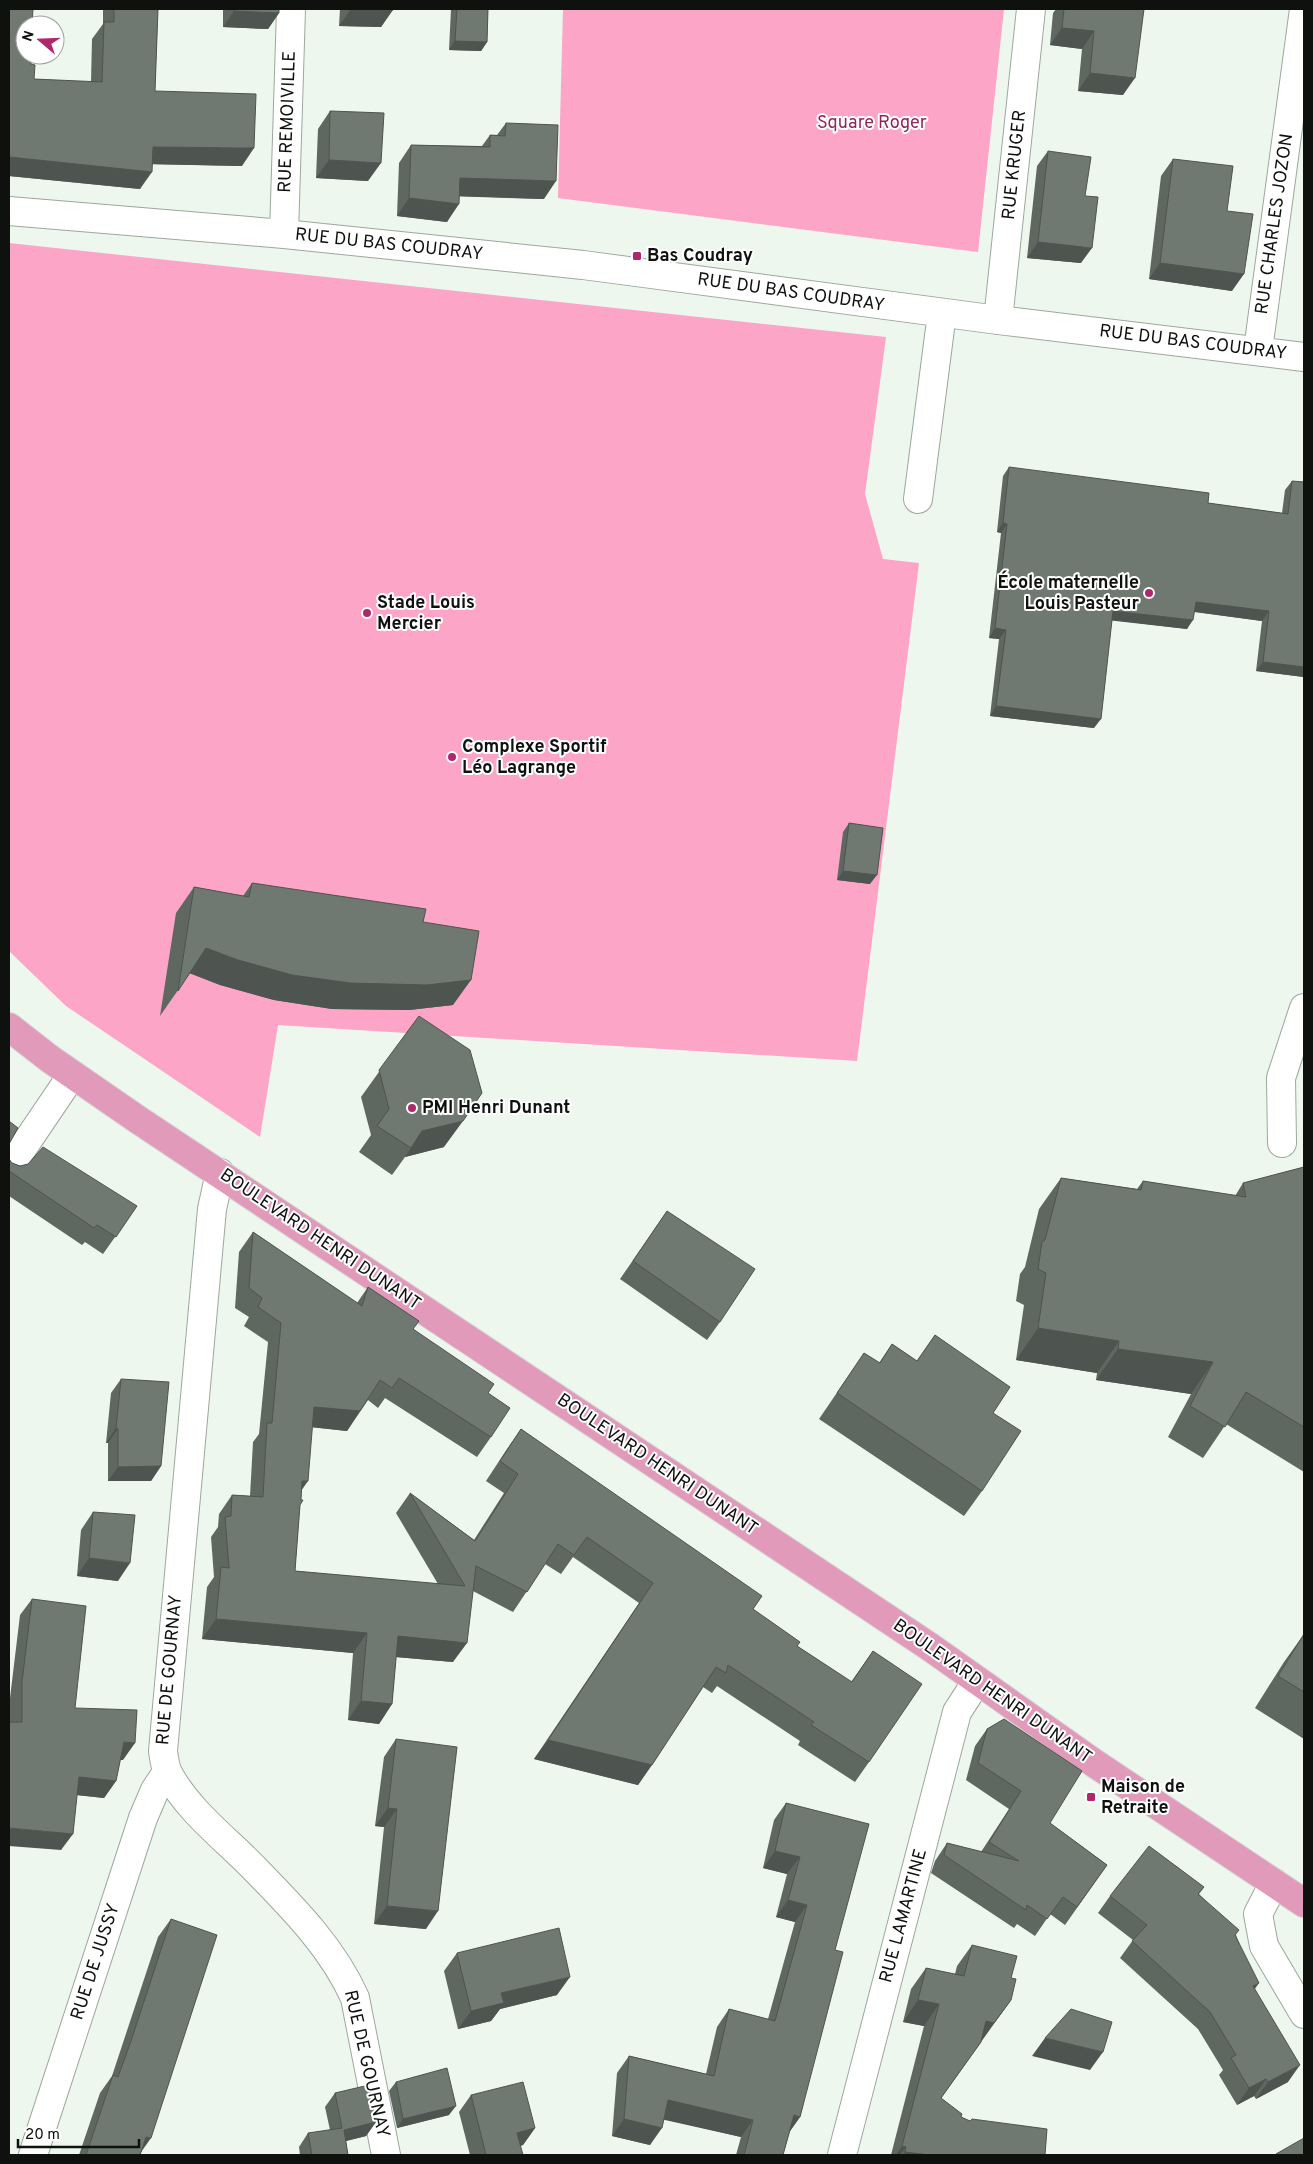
<svg xmlns="http://www.w3.org/2000/svg" width="1313" height="2164" font-family="Overpass,sans-serif">
<rect width="100%" height="100%" fill="#edf7ee"/>
<path fill="#fca5c6" d="M563,9H1004L978,252L558,198Z
M9,243L886,337L865,494L883,559L919,563L857,1061L278,1025L260,1137L66,1006L9,951Z"/>
<g fill="none" stroke-linecap="round" stroke-linejoin="round">
<g stroke="#9ea79f" stroke-width="30">
<path id="minor" d="M9,211L284,234L583,265L998,320L1304,357
M284,234L291,9
M998,320L1031,9
M1258,350L1304,9
M918,499L942,313
M1282,1143L1281,1078L1304,1008
M9,1168L72,1075
M220,1173L212,1209L163,1751C164,1758 165,1767 168,1773C188,1811 226,1839 255,1869C293,1908 333,1948 355,1998L386,2155
M1274,1883L1258,1914L1264,1946L1304,2014
M33,2155L143,1818L155,1790L167,1772
M842,2155L957,1712L977,1681"/>
</g>
<g stroke="#d4d4d4" stroke-width="30">
<path id="major" d="M9,1027L50,1059L137,1119L930,1647L1094,1763L1304,1903"/>
</g>
<use href="#minor" stroke="#fff" stroke-width="28"/>
<use href="#major" stroke="#e19ab9" stroke-width="28"/>
</g>
<path fill="#5f6761" d="M103,9H158L155,91L242,166L152,164L140,189L9,176L31,64L34,79L91,82L92,39L103,24Z
M223,9H279V13L268,29L223,27Z
M340,9H393L381,27L339,26Z
M451,9H488L487,42L481,51L449,50Z
M1056,9H1144L1123,95L1078,91L1082,49L1050,45L1053,13Z
M330,111L368,181L316,178L318,129Z
M506,123L544,199L459,196L447,222L397,216L399,163L411,145L482,146L490,135H497Z
M1048,151L1085,196L1081,263L1027,258L1037,166Z
M1173,159L1227,211L1232,291L1149,279L1161,176Z
M1009,467L1208,503L1282,513L1285,490L1292,481L1304,677L1256,671L1262,621L1194,612L1187,629L1112,620L1094,728L990,716L999,639L989,638L1001,533L997,532L1003,476Z
M1304,684V699H1303Z
M849,823L870,884L837,880L843,832Z
M252,883L423,922L453,1005L409,1010L332,1009L274,1000L220,985L190,973L160,1016L176,913L194,887L243,896Z
M419,1016L444,1147L405,1157L392,1175L359,1152L371,1135L361,1097Z
M9,1159L12,1163L137,1206L103,1254L85,1242L82,1245L9,1196Z
M1304,1167V1472L1226,1424L1203,1458L1168,1437L1191,1394L1096,1380L1097,1373L1016,1360L1024,1305L1016,1301L1020,1274L1025,1267L1039,1209L1061,1178L1137,1189L1143,1181L1235,1196L1243,1183Z
M667,1211L720,1322L707,1340L620,1279Z
M253,1232L357,1303L368,1287L413,1329L488,1393L491,1437L477,1457L385,1398L378,1408L368,1400L347,1431L312,1427L301,1490L295,1571L438,1584L396,1513L410,1493L474,1540L504,1493L486,1481L507,1449L521,1429L753,1609L797,1646L851,1682L873,1651L869,1762L855,1782L798,1745L800,1741L717,1686L712,1693L703,1687L638,1785L534,1759L639,1603L573,1557L561,1574L545,1564L513,1612L473,1591L453,1662L396,1657L392,1704L379,1724L348,1720L353,1653L202,1639L207,1587L214,1577L211,1537L218,1527L219,1514L232,1495L250,1496L253,1442L259,1434L268,1342L244,1326L249,1317L235,1308L239,1252Z
M935,1335L993,1413L982,1491L964,1516L819,1419L864,1353L879,1363L892,1344L917,1361Z
M121,1379L161,1466L151,1481H108V1443H106L111,1393Z
M93,1512L118,1581L77,1576L81,1530Z
M32,1599L75,1708L123,1760H120L116,1781L104,1798L77,1795L61,1850L10,1722V1698L20,1615Z
M1304,1634V1739L1255,1708L1284,1662Z
M987,1729L1050,1823L1107,1865L1065,1925L1050,1914L1035,1936L1017,1924L1014,1928L931,1873L935,1861L947,1843L981,1852L1009,1809L966,1780L975,1746Z
M396,1739L426,1929L374,1924L384,1827L375,1826L384,1757Z
M786,1803L835,1950L800,2117L790,2131L783,2155H736L741,2137L664,2119L650,2145L612,2136L617,2073L629,2056L706,2074L717,2027L729,2009L768,2019L795,1922L776,1917L787,1874L763,1868L774,1820Z
M1204,1887L1199,1894L1236,1935L1288,2082L1256,2099L1254,2096L1237,2105L1219,2075L1223,2070L1198,2029L1120,1958L1133,1940L1098,1913L1110,1896Z
M171,1919L140,2155H79L100,2093L112,2076L158,1937Z
M972,1945L941,2098L961,2117L1045,2155H891L924,2026L903,2022L911,1989L926,1968L955,1974L957,1966Z
M457,1953L557,1995L500,2009L491,2021L458,2029L444,1971Z
M396,2082L449,2115L397,2128L389,2091Z
M335,2093L376,2122L366,2136L346,2141L348,2155H300L299,2147L308,2133L330,2130L325,2107Z
M471,2095L535,2128L523,2145L520,2146L523,2155H470L459,2112Z"/>
<path fill="#4e544f" d="M351,9L393,10L381,27L339,26Z
M234,11L279,13L268,29L223,27Z
M1062,28L1094,31L1082,49L1050,45Z
M455,41L487,42L481,51L449,50Z
M1090,73L1135,78L1123,95L1078,91Z
M153,147L254,148L242,166L141,164Z
M9,157L152,172L140,189L9,176Z
M329,160L381,163L368,181L316,178Z
M460,178L556,181L544,199L447,196Z
M409,198L459,204L447,222L397,216Z
M1038,242L1092,248L1081,263L1027,258Z
M1160,263L1244,274L1232,291L1149,279Z
M1003,523L1007,524L1001,533L997,532Z
M1196,602L1269,611L1262,621L1189,611Z
M1113,611L1193,620L1187,629L1107,620Z
M995,628L1006,630L999,639L989,638Z
M1263,662L1304,667V677L1256,671Z
M996,706L1101,719L1094,728L990,716Z
M843,871L877,875L870,884L837,880Z
M206,948L471,980L453,1005L409,1010L332,1009L274,1000L220,985L189,973Z
M463,1121L444,1147L405,1157L422,1131Z
M1038,1328L1119,1341L1097,1373L1016,1360Z
M1118,1349L1213,1362L1191,1394L1096,1380Z
M314,1407L360,1411L347,1431L300,1426Z
M116,1428L118,1429L108,1443H106Z
M161,1466L151,1481H108L118,1467Z
M302,1481H308L294,1501Z
M89,1558L130,1563L118,1581L77,1576Z
M216,1619L367,1633L353,1653L202,1639Z
M398,1636L467,1643L453,1662L384,1656Z
M361,1701L392,1704L379,1724L348,1720Z
M548,1740L652,1765L638,1785L534,1759Z
M124,1742L135,1743L123,1760L112,1759Z
M79,1777L116,1781L104,1798L67,1794Z
M388,1808L397,1809L384,1827L375,1826Z
M9,1828L73,1834L61,1850L9,1846Z
M775,1851L800,1857L787,1874L763,1868Z
M788,1900L807,1905L795,1922L776,1917Z
M387,1906L438,1911L426,1929L374,1924Z
M570,1977L557,1995L500,2009L491,2021L458,2029L471,2011L501,1993Z
M1259,1983L1247,2000L1253,1986Z
M918,2000L939,2004L924,2026L903,2022Z
M1011,2000L926,2119L986,2021Z
M1045,2038L1103,2052L1090,2070L1032,2056Z
M1300,2065L1288,2082L1256,2099L1268,2082Z
M1266,2079L1254,2096L1237,2105L1249,2088Z
M668,2100L753,2120L741,2137L656,2118Z
M456,2106L449,2115L397,2128L403,2119Z
M794,2115L800,2117L788,2134Z
M624,2119L662,2128L650,2145L612,2136Z
M376,2122L366,2136L334,2144L344,2130Z
M535,2128L523,2145L505,2150L517,2133Z
M146,2137L151,2138L139,2155Z
M902,2146L906,2147L900,2155H896Z
M905,2152L929,2155H902Z"/>
<path fill="#6f7871" stroke="#4e544f" d="M9,9H33L32,25H25V55H31V64L35,65L34,79L102,82L104,22H114V9H158L155,91L256,94L254,148L153,147L152,172L9,157Z
M234,9H279V13L234,11Z
M351,9H393V10Z
M457,9H488L487,42L455,41Z
M1064,9H1144L1135,78L1090,73L1094,31L1062,28Z
M330,111L384,113L381,163L329,160Z
M506,123L558,125L556,181L460,178L459,204L409,198L411,145L490,147V135L505,136Z
M1048,151L1091,157L1085,196L1098,197L1092,248L1038,242Z
M1173,159L1233,166L1227,211L1253,214L1244,274L1160,263Z
M1009,467L1209,493L1208,503L1288,514L1292,481L1304,482V667L1263,662L1269,611L1196,602L1193,620L1113,611L1101,719L996,706L1006,630L995,628L1007,524L1003,523Z
M849,823L883,828L877,875L843,871Z
M252,883L426,909L423,922L479,931L471,980L427,985L350,983L292,975L238,960L206,948L178,991L194,887L249,897Z
M419,1016L470,1050L482,1093L463,1121L422,1131L411,1148L377,1126L389,1109L379,1070Z
M9,1121L18,1128L9,1144Z
M43,1147L137,1206L116,1237L97,1225L94,1228L9,1171V1159L12,1163L20,1166L28,1164Z
M1304,1167V1427L1246,1392L1225,1427L1190,1406L1213,1362L1118,1349L1119,1341L1038,1328L1046,1273L1038,1269L1042,1242L1045,1240L1061,1178L1141,1190L1143,1181L1246,1197L1243,1183Z
M667,1211L755,1269L720,1322L633,1261Z
M253,1232L362,1306L368,1287L419,1321L413,1329L494,1384L488,1393L510,1408L491,1437L399,1378L392,1388L380,1380L360,1411L314,1407L308,1481H302L301,1500H303L300,1505L295,1571L465,1586L410,1493L475,1541L518,1474L500,1461L521,1429L762,1596L753,1609L800,1642L797,1646L852,1682L873,1651L922,1684L869,1762L811,1725L814,1722L728,1665L726,1673L716,1667L652,1765L548,1740L653,1583L587,1537L574,1555L558,1544L527,1592L476,1566L467,1643L398,1636L392,1704L361,1701L367,1633L216,1619L221,1567L229,1568L225,1517L231,1516L232,1495L263,1497L267,1423H272L281,1323L258,1307L262,1298L249,1288Z
M935,1335L1010,1387L993,1413L1021,1431L982,1491L837,1393L864,1353L880,1363L892,1344L917,1361Z
M121,1379L169,1382L161,1466L118,1467V1429L116,1428Z
M93,1512L135,1515L130,1563L89,1558Z
M32,1599L86,1606L75,1708L137,1710L135,1743L124,1742L116,1781L79,1777L73,1834L9,1828V1722H22V1682Z
M1304,1634V1692L1278,1676Z
M1004,1719L1082,1771L1050,1823L1107,1865L1077,1907L1063,1897L1047,1919L1027,1905L1026,1910L944,1855L947,1843L1019,1861L989,1842L1021,1791L978,1763L987,1729Z
M396,1739L457,1747L438,1911L387,1906L397,1809L388,1808Z
M786,1803L869,1824L835,1950L843,1952L800,2117L794,2115L783,2155H744L753,2120L668,2100L662,2128L624,2119L629,2056L714,2076L729,2009L775,2021L807,1905L788,1900L800,1857L775,1851Z
M1149,1846L1204,1887L1198,1894L1239,1930L1235,1935L1259,1983L1253,1986L1300,2065L1268,2082L1266,2079L1249,2088L1231,2058L1236,2055L1210,2012L1132,1941L1147,1925L1110,1896Z
M171,1919L217,1935L151,2138L146,2137L140,2155H86L113,2075L118,2077L132,2038Z
M559,1928L570,1977L501,1993L504,2003L471,2011L457,1953Z
M972,1945L1017,1956L1011,1978L1016,1979L1011,2000L994,2023L986,2021L981,2042L941,2098L962,2114L961,2117L970,2121L972,2119L1047,2129L1045,2155H929L905,2152L906,2147L902,2146L939,2004L918,2000L926,1968L964,1976Z
M1071,2009L1112,2022L1103,2052L1045,2038Z
M447,2068L456,2106L403,2119L396,2082Z
M523,2082L535,2128L517,2133L523,2155H486L471,2095Z
M369,2085L376,2122L344,2130L348,2155H312L308,2133L342,2128L335,2093Z
M1304,2138V2155H1277L1276,2154Z"/>
<g fill="#af286b" stroke="#fff" stroke-width="2">
<rect x="632" y="251" width="10" height="10" rx="2.5"/>
<circle cx="1149" cy="593" r="5"/>
<circle cx="367" cy="613" r="5"/>
<circle cx="452" cy="757" r="5"/>
<circle cx="412" cy="1108" r="5"/>
<rect x="1086" y="1792" width="10" height="10" rx="2.5"/>
</g>
<g text-anchor="middle" dominant-baseline="central" stroke-width="4" stroke-linejoin="round" paint-order="stroke">
<g font-size="18" fill="#0e110e" stroke="#fff">
<text transform="translate(288 122) rotate(-88)">RUE REMOIVILLE</text>
<text transform="translate(1015 165) rotate(-84)">RUE KRUGER</text>
<text transform="translate(1275 224) rotate(-82)">RUE CHARLES JOZON</text>
<text transform="translate(389 245) rotate(6)">RUE DU BAS COUDRAY</text>
<text transform="translate(791 293) rotate(8)">RUE DU BAS COUDRAY</text>
<text transform="translate(1193 343) rotate(7)">RUE DU BAS COUDRAY</text>
<text transform="translate(320 1240) rotate(34)">BOULEVARD HENRI DUNANT</text>
<text transform="translate(657 1465) rotate(34)">BOULEVARD HENRI DUNANT</text>
<text transform="translate(170 1670) rotate(-85)">RUE DE GOURNAY</text>
<text transform="translate(992 1692) rotate(35)">BOULEVARD HENRI DUNANT</text>
<text transform="translate(904 1916) rotate(-75)">RUE LAMARTINE</text>
<text transform="translate(96 1962) rotate(-72)">RUE DE JUSSY</text>
<text transform="translate(366 2064) rotate(77)">RUE DE GOURNAY</text>
</g>
<g font-size="18" fill="#8e2758" stroke="#fff">
<text x="872" y="123">Square Roger</text>
</g>
<g font-size="18" font-weight="bold" fill="#0e110e" stroke="#fff" text-anchor="start">
<text x="647" y="256">Bas Coudray</text>
<text x="1139" y="583" text-anchor="end">École maternelle<tspan x="1139" dy="21">Louis Pasteur</tspan></text>
<text x="377" y="603">Stade Louis<tspan x="377" dy="21">Mercier</tspan></text>
<text x="462" y="747">Complexe Sportif<tspan x="462" dy="21">Léo Lagrange</tspan></text>
<text x="422" y="1108">PMI Henri Dunant</text>
<text x="1101" y="1787">Maison de<tspan x="1101" dy="21">Retraite</tspan></text>
</g>
</g>
<rect width="1313" height="2164" fill="none" stroke="#0e110e" stroke-width="20"/>
<g transform="translate(40 40) rotate(289)"><circle r="24" fill="#ffffff" stroke="#9fa09f"/>
<path d="M0-4L9 19L0 12L-9 19Z" fill="#af286b"/>
<text y="-8" font-size="14" font-weight="bold" text-anchor="middle" fill="#0e110e">N</text>
</g>
<path d="M18 2139v8h121v-8" fill="none" stroke="#0e110e" stroke-width="2.5"/>
<text x="25" y="2139" font-size="15" fill="#0e110e" stroke="#ffffff" stroke-width="4" paint-order="stroke">20 m</text>
</svg>
